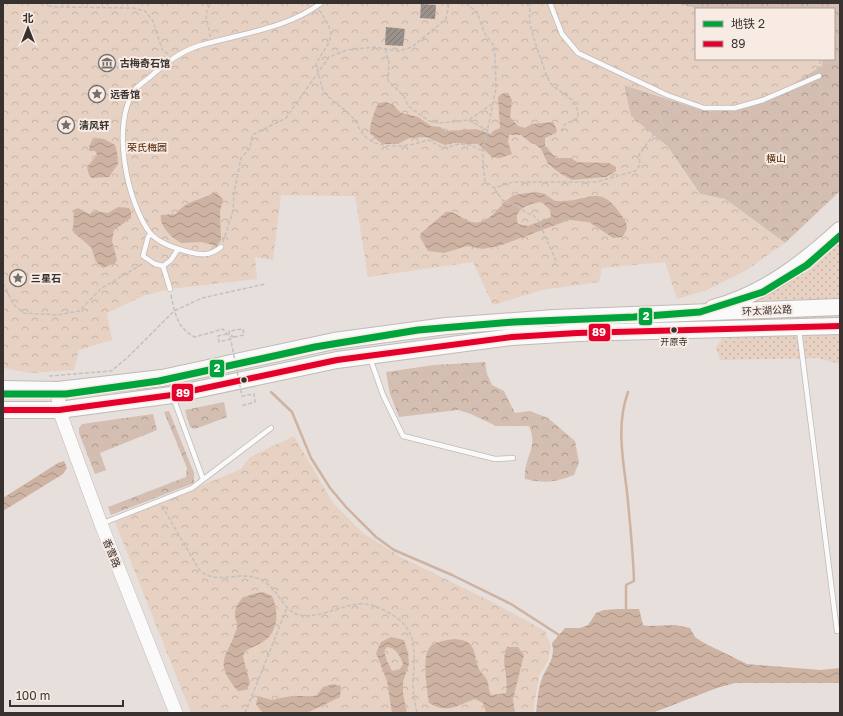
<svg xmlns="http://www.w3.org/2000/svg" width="843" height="716" font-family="'Golos Text','Noto Sans SC',sans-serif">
<defs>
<pattern id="grass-dots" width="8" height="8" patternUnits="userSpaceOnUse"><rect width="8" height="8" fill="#e7d1c3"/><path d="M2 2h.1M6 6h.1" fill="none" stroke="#c7b4a8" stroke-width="1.8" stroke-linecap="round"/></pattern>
<pattern id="forest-crowns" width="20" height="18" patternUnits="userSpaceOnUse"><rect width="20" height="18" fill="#d4beb1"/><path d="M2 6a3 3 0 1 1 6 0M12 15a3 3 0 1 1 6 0" fill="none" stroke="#ad9b90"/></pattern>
<pattern id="park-crowns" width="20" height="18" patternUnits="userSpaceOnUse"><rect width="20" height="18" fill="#e7d1c3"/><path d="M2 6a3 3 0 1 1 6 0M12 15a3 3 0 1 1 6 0" fill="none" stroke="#c7b4a8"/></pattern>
<pattern id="water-waves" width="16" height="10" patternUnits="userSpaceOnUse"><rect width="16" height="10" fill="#ceb3a3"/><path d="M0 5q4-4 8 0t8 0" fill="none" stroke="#a89285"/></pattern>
<pattern id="building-hatch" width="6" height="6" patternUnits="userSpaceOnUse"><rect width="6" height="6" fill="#9b928c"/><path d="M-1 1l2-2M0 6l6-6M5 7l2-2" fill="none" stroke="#7f7873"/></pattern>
</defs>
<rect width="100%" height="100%" fill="#e6dfdb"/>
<path fill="url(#grass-dots)" d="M840,241V364L818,358L720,360L716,347L748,302L778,287L812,265Z"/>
<path fill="url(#forest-crowns)" d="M676,3H840V191L785,243L725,199L700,194L668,147L630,116L624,85L692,107L822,66L821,59H834V9H698Z
M485,362L487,374L492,385L504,391L515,413L530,411L548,418L575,441L579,462L574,475C555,482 546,484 525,479C523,457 539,449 529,426H496L471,414L458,410L399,417L390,394L386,372L434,365Z
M224,402L227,417L195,429L190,427L185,410Z
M169,411L194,473V483L111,515L108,507L186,477L187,468L164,412Z
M153,414L157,430L100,453L106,470L95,474L79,433V428L82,424Z"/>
<path fill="url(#park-crowns)" d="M3,3H676L698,9H696V59H821L822,66L786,88L739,105L692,107L624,85L631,116L668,147L699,194L725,199L785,243L745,271L707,290L677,299L665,262L602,268L599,282L542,290L493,305L473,262L368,277L355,196L281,195L273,260L255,257L257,279L170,289L143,296L107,313L112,340L79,350L74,370L31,373L3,368Z
M294,436L333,503L363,533L401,557L498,605L545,631L551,646L548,661L539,675L533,713H191L115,522L241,469L250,457Z"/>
<path fill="url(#water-waves)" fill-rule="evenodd" d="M508,93L512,100L510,117L518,126L525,128L532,124L553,122L557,130L556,133L545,138V146L556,158H571L577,162L609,163L616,167V171L606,177L572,180L561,174L548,164L541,149L535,144L531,143L521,135H509L508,142L512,154L500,158L492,157L478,144L453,143L445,145L426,137L409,138L398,144H382L370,133C369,128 375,107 379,103L386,102L393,105L401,113L418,117L431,126L440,127L446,131L476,129L491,134L493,131L500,128L498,97L501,94Z
M96,138L104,139L115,145L117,152L118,164L109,177L92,178L89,175L87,167L97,155L95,151H89C89,145 91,141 96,138Z
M213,193L217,194L223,199L220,211L221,240L217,246L201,242L182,243C172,239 159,226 161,215L176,214C186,200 200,201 213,193Z
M526,193C530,193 536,192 541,193C547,194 551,200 557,201C589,203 599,181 622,216C628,225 629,228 622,237L613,238L589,222L569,220L502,245L483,249L467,246L444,253L428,251L420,237L421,233L446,212C458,210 464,225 480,222C493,219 500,204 511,197C515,194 521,194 526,193ZM542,202L550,210L551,217L528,226L518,224C512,209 530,203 542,202Z
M118,207L129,208L131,211V218L114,230L112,241L117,260L115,263L103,268L96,262L91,247L74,233L73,230L74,210L78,208L89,214L96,211L108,213Z
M64,461L67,468L63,474L3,511V498L58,463Z
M263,592L272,596C278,609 279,626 268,638C263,643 252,647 245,651L243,657L250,683L246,690L238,691C211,660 229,657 237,627C238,623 235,619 235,615C235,598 250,594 263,592Z
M618,609H639L643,625L648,626L675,625L690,628L695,637L704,643L747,664L820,670L840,668V683H735L717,688L652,713H536C537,703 538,691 541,681C546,666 556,660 552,643L565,628H580L588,625L596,613L604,610Z
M391,637L404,640L408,653L409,664L403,682V693L407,713H392L387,681L376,653L381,642ZM387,647C396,648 400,655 403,664L400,669L392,671L387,661L384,651Z
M455,639C476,641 473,650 478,667C480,672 484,675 487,680C489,685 488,689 491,695L506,693C509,675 500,663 507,647H518L524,655L513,699L515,713H486L483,703L475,699C455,706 449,714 429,703C427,691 421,654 431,646C438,641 447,640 455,639Z
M333,684L341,686L340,697L309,712L265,713L261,711L256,704L258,696L272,700L291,696H316L323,687Z"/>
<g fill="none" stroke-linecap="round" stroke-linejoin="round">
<path stroke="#ceb3a3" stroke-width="2.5" d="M271,392L292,412L311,458L330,488L346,507L376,537L394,550L452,575L511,604L559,635
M626,609V585L634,581C633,551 630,522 627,492C623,459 616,425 628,392"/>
</g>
<path fill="url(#building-hatch)" d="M421,4L436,5L435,19L420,18Z
M386,27L405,29L403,46L385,45Z"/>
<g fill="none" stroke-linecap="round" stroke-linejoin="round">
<g stroke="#c0bbb8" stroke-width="6">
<path id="lane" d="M550,3L562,34L578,53L667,95L704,108H735L763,100L819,76
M151,234L148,237L143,256L155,264L163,266L170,289
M221,247C209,257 200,255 185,251C174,248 158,242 150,233C127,202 111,125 134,91C137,86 145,81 150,77C164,64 180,52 198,46C238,34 287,29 321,3
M163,266L171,260L178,249
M799,330L837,631
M370,358L383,395L403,436L495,459L513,458
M173,397L203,479
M101,524L192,488L271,428"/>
</g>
<g stroke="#c0bbb8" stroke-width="14">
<path id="secondary" d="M58,390L59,410L101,524L176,713"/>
</g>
<g stroke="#c0bbb8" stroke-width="18">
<path id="highway" d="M713,308C762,295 803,264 840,230
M3,389L58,390L162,378L334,341L446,326L554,318L840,307
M3,410H59L172,395L337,360L512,337L577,333L840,326"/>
</g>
<path stroke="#c3c1bf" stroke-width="1.5" stroke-dasharray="4 2" stroke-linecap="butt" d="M466,3L477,12L484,32L494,46L495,57L496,89L483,151V165L485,181L494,188L513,182H596L635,171L640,165L639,155L675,104
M528,3L530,5C530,12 529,18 530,24C531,31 546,76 549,81C559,95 579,96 578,118L565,124L561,131
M811,3V9
M48,6L57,7L133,8L145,11L153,21L162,49L168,54
M319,10C339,38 330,39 316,64C317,68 322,88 323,90C329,100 342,107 350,115C357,121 359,131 366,137C381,151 411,146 428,140L444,148L460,144L470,145L483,151
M210,37C210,22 201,18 211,3
M385,49L389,61L388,81L404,96L408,106L429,121L440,123L469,120L492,104
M819,70L820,59
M469,120L488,131
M495,189L502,200L518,206L526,213L533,215L538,220L557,263
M223,242L233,211L234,193L241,158L250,148L252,135L286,118L329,57L347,50L375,47L399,51L412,47L446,19L449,3
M3,283L14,305L24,313L57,315L79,311L102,288L144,263
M171,295C175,314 177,328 195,337L223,329L227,334L234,337
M227,334L218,336L219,342L231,339
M49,376L111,371L127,358L174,311L202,298L265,284
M162,506L200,571C217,584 235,573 253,577C278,582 281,611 299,615C318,619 339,606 358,604C370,603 378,607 387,612C420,628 414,652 413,683C413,693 415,703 417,713
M245,713L287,608"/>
<use href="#lane" stroke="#fbfafa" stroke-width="4.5"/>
<use href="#secondary" stroke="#fbfafa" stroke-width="13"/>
<use href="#highway" stroke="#fbfafa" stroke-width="16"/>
<path stroke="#c3c1bf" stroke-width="1.5" stroke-dasharray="4 2" stroke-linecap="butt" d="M234,337L244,335L243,329L229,331L242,396L254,394L255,402L241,406"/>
<g stroke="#f8ebe4" stroke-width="9">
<path id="bus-1" d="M3,410H59L172,395L337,360L512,337L577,333L840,326"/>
</g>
<use href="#bus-1" stroke="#e4002b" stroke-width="6"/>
<g stroke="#f8ebe4" stroke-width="10">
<path id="metro-1" d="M3,394H66L159,381L315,347L418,330L514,322L634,317L700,312L763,292L807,265L840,236"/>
</g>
<use href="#metro-1" stroke="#00a43c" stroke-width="7"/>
</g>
<defs>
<g id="museum-ring" transform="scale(0.9)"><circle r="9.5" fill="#f8ebe4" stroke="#746f6b" stroke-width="1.5"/><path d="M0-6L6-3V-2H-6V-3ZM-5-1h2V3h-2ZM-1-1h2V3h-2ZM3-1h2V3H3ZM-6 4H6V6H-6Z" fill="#746f6b"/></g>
<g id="sight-ring" transform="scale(0.9)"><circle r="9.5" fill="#f8ebe4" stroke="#746f6b" stroke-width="1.5"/><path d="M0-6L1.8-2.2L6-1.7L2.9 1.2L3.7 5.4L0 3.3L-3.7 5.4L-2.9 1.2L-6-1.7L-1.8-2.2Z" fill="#746f6b"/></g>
</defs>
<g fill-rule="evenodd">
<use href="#museum-ring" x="107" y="63"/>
<use href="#sight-ring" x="97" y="94"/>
<use href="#sight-ring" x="66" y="125"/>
<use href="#sight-ring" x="18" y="278"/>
</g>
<g fill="#37322f" stroke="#f8ebe4" stroke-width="1.5">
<circle cx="674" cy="330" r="3.5"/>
<circle cx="244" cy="380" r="3.5"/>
</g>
<g text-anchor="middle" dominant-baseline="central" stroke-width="4" stroke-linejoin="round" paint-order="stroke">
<g font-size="9" fill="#37322f" stroke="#f8ebe4">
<text x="674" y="341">开原寺</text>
</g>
<g font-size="10" font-weight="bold" fill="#37322f" stroke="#f8ebe4" text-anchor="start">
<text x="120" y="63">古梅奇石馆</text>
<text x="110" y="94">远香馆</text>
<text x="79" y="125">清风轩</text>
<text x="31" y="278">三星石</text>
</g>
<g font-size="10" fill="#4f2200" stroke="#f8ebe4">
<text x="147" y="147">荣氏梅园</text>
<text x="776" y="158">横山</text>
</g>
<g font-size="10" fill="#37322f" stroke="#f8ebe4">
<text transform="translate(767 310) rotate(-3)">环太湖公路</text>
<text transform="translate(112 553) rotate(68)">香雪路</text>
</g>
</g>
<g stroke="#f8ebe4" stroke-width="1.5">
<rect x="638" y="307" width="15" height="19" rx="4" fill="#00a43c"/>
<rect x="588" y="323" width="23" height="19" rx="4" fill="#e4002b"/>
<rect x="209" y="359" width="16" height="19" rx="4" fill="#00a43c"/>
<rect x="171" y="383" width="23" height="19" rx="4" fill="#e4002b"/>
</g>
<g font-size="11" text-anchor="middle" font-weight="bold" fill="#fff">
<text x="646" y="320">2</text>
<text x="599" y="336">89</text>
<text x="217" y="372">2</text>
<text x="183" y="397">89</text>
</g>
<rect width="843" height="716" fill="none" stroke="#37322f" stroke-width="8"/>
<rect x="695" y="8" width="140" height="52" fill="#f8ebe4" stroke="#aba19c"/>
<rect x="703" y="21" width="20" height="6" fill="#00a43c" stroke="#aba19c"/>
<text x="731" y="28" font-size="12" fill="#37322f">地铁 2</text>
<rect x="703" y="41" width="20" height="6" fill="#e4002b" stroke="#aba19c"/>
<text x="731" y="48" font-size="12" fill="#37322f">89</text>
<g transform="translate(28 28)" stroke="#f8ebe4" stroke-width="3" paint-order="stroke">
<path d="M0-3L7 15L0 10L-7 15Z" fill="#37322f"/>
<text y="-6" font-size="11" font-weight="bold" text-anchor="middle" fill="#37322f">北</text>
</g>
<path d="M10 700v6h113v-6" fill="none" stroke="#37322f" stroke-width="2"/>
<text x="16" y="700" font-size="12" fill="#37322f" stroke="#f8ebe4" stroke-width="3" paint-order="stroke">100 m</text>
</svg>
